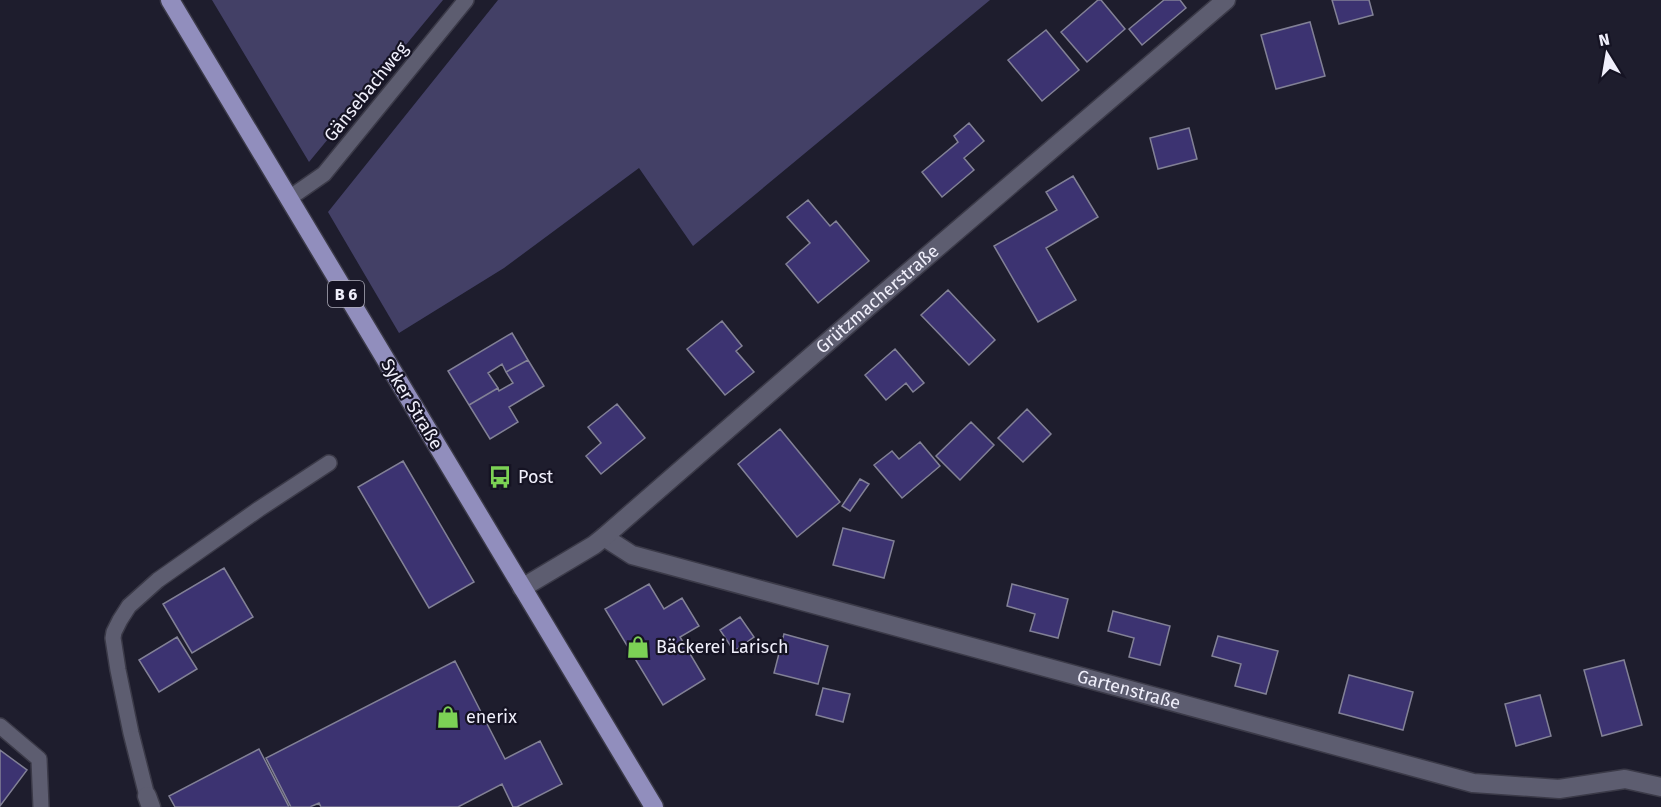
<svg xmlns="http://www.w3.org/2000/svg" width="1661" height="807" font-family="'Fira Sans',sans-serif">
<rect width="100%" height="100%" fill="#1e1d2d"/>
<path fill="#434066" d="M212,0H443L309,162Z
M498,0H990L693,246L639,168L504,268L399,333L328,212Z"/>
<path fill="#3c3371" stroke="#828196" stroke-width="1.5" d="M1098,0H1101L1125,29L1087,62L1061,32Z
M1164,0H1180L1186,8L1142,45L1129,29Z
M1332,0H1369L1373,15L1339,24Z
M1310,22L1325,76L1276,89L1261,35Z
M1046,30L1079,70L1042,101L1008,60Z
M969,123L984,141L964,158L974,170L942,197L922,172L958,142L954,136Z
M1189,128L1197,159L1158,169L1150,138Z
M1073,176L1098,217L1046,248L1076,300L1038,322L994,246L1057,210L1046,192Z
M808,200L830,226L836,221L869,261L818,303L786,264L810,243L787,217Z
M948,290L995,340L969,365L921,315Z
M722,321L742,346L736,351L754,372L725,395L687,349Z
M512,333L528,360L506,372L502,364L488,373L498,388L469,405L448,371Z
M895,349L924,383L913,392L906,383L886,400L865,375Z
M528,360L544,386L509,407L518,422L490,439L469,405L498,388L499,391L513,383L506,372Z
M617,404L645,438L601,474L586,456L601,443L588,427Z
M1027,409L1051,434L1023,462L998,438Z
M971,422L994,445L960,480L936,456Z
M780,429L840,502L797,537L738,464Z
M920,442L940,466L902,498L874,465L892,451L899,459Z
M403,461L474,582L429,608L358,487Z
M860,479L869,484L850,511L842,506Z
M843,528L894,541L884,578L833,565Z
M224,568L253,617L192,653L163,604Z
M649,584L664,609L682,598L699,626L680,637L705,679L663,705L605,609Z
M1012,584L1068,599L1058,638L1030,631L1035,614L1007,606Z
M1113,611L1170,626L1160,665L1129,657L1134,638L1108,631Z
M740,617L754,637L734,651L720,630Z
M784,634L828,646L818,684L774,673Z
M1218,636L1278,651L1266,694L1235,686L1241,664L1212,656Z
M177,637L197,669L159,692L139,660Z
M1624,660L1642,725L1602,736L1584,670Z
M455,661L505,759L540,741L562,784L517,807H513L502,784L458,807H321L319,803L310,807H291L266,758Z
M1349,675L1413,692L1403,730L1339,713Z
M823,688L850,694L843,722L816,715Z
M1540,695L1551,736L1516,746L1505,704Z
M259,749L289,807H175L169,796Z
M0,750L27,770L0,806Z"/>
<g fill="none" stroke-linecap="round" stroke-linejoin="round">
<g stroke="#3b3a48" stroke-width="18">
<path id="lane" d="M288,199L324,174L466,0
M0,726L39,759L41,807
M147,796L131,733L118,670L113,638L114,632L120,620L129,606L158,580L259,509L329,463"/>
</g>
<g stroke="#3b3a48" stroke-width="21">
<g id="street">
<path id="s1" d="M604,537L632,555L1473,783L1559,789L1625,779L1661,787"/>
<path id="s2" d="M522,588L594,545L604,537L869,306L1226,0"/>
<path d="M147,796L151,807"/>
</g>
</g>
<g stroke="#3b3a48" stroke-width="21">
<path id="primary" d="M170,0L654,807"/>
</g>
<use href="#lane" stroke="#5d5d70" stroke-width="15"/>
<use href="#street" stroke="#5d5d70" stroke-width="18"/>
<use href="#primary" stroke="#918ebd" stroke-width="18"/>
</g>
<defs>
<g id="bus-bare" transform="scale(1.8)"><path d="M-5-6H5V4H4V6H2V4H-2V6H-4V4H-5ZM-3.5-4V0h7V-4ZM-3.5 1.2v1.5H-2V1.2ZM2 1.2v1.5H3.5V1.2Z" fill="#7cd155" stroke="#151323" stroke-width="2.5" paint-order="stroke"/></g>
<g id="shop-bare" transform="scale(1.8)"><path d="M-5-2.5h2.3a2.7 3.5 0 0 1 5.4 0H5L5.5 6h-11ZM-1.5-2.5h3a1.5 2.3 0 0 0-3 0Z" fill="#7cd155" stroke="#151323" stroke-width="2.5" paint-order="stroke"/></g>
</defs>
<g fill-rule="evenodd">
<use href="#bus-bare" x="500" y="477"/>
<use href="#shop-bare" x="638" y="647"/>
<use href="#shop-bare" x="448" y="717"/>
</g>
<g text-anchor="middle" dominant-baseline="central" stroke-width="4.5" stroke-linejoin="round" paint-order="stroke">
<rect fill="#151323" stroke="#aeadba" stroke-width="1.5" x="328" y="281" width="36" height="26" rx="4.5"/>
<g font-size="16" font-weight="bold" fill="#f0effb">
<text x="346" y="294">B 6</text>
</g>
<g font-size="18" fill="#f0effb" stroke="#151323">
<text transform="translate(366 92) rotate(-51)">Gänsebachweg</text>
<text stroke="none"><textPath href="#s2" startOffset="459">Grützmacherstraße</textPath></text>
<text transform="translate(412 404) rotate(59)">Syker Straße</text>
<text stroke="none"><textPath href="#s1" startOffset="548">Gartenstraße</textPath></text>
</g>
<g font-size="18" fill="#f0effb" stroke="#151323" text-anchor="start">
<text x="518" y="477">Post</text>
<text x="656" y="647">Bäckerei Larisch</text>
<text x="466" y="717">enerix</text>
</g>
</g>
<g transform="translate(1607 54) rotate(349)" stroke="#151323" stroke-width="4.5" paint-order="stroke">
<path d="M0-4.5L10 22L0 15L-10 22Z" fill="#f0effb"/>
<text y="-9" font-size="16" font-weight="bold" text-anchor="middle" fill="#f0effb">N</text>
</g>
</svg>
